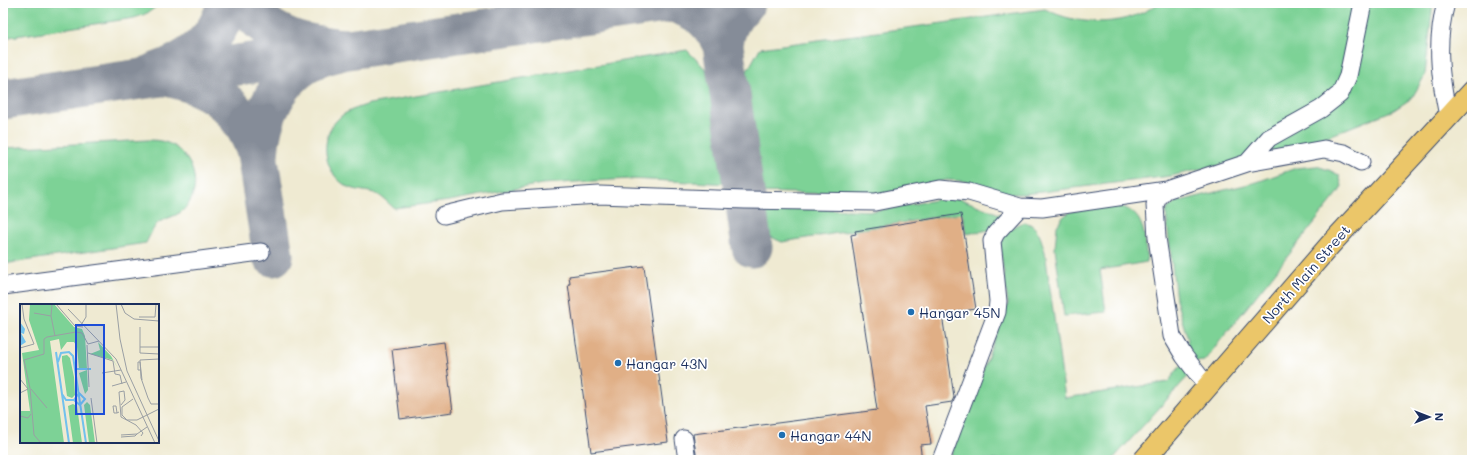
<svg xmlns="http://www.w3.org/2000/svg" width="1475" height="463" font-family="Mali,sans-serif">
<rect width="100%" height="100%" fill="#fff"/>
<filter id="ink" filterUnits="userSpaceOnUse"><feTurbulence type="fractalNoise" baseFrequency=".025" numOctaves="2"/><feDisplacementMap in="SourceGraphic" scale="8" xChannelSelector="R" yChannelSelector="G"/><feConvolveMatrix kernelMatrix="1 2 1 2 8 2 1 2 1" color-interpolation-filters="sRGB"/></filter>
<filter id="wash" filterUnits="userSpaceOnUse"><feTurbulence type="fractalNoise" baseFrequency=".012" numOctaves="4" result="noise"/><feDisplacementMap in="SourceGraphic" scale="16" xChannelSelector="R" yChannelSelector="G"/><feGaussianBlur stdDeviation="0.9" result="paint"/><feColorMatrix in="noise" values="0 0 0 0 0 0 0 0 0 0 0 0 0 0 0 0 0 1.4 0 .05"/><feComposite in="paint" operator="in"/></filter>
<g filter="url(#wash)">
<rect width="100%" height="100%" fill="#efead2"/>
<path fill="#7dd296" stroke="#4c807a" d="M3,3H159C152,12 144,15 134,18L3,38Z
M1159,3H1433L1425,75L1412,98L1394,110L1303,146L1221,165L1171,176L1025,194H1011L963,181L947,180L876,195L756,192L741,82L760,48L1045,9C1080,27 1126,27 1159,3Z
M687,50L716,80L732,184L629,179L542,184L449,201L394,208C388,203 381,195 374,193C363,190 352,191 342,183C323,168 320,138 337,120C345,111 358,108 369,104Z
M148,140C165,140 176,144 187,159C198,175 198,198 181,212C174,217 166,218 159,222C154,226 149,237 146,243L3,264V148Z
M1316,166L1329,170L1339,175L1342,186L1339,192L1204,361L1196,362L1185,349L1188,340L1176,300L1166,213L1168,208L1176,202L1257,182L1296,168Z
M947,198L961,199L1004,216L995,229L966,234L962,213L782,242C768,236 759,232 761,215L772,207L874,211Z
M1116,205C1147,212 1144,236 1147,262L1100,270L1106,312L1064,316L1055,248L1057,226L1063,217L1071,211Z
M1025,222C1039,226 1041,239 1045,252L1065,398L1168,382L1181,365L1191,373L1112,460H949L1008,304L1000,247C1003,234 1011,225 1025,222Z"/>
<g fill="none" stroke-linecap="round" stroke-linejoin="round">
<path stroke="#858c98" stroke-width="41" d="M227,3C218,42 189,62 153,74C206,81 242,103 258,156
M246,3C267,39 308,46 346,49C336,52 325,54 316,58C278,76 260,116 258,156
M676,3C701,12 711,20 723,45
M745,3C732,15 725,27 723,45L752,247
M3,99L665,3
M253,128L273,256"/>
</g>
<g id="blocks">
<path fill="#e0af86" d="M961,214L976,309L942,314L954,397L952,402L925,406L931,444L920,445L922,460H697L693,434L877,410L851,235L856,234L855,231Z
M644,266L668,442L591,452L568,284H570L569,276Z
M444,342L453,412L400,419L392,349Z"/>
</g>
</g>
<g filter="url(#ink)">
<use href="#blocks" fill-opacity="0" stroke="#3b4b6f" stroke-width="1"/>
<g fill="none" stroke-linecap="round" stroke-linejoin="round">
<g stroke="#3b4b6f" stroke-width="19">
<path id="minor" d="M1446,3C1435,43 1440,77 1448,116
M1247,163L1324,149L1344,153L1361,162
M444,215L502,201L599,195L745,200L875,202L940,189L969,192L1020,207L1042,208L1166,190
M3,286L261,252
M1210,384L1200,377L1184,356L1172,336L1157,238L1155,205L1158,198L1166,190L1247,163L1269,138L1321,109L1340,94L1348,76L1363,3
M684,439L687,460
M941,460L997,312L998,301L992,241L996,233L1020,207"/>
</g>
<g stroke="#3b4b6f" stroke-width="23">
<path id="major" d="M1144,460L1330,245L1472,91"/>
</g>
<use href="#minor" stroke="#fff" stroke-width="17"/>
<use href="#major" stroke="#ebc669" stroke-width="21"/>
</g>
</g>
<g fill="#1f6fb2" stroke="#fff" stroke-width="1.5">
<circle cx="911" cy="312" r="4"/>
<circle cx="618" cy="363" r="4"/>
<circle cx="782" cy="435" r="4"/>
</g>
<g text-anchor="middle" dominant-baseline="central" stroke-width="3.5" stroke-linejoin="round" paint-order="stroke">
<g font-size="14" fill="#1b2f5e" stroke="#fff">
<text transform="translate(1306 274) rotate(-49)">North Main Street</text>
</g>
<g font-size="14" fill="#1b2f5e" stroke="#fff" text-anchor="start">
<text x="919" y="312">Hangar 45N</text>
<text x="626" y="363">Hangar 43N</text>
<text x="790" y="435">Hangar 44N</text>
</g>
</g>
<g transform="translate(20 304)">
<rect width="139" height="139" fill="#efead2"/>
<path d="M10,0H34L54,23L62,25L65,32L67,65L59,64L57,43L54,38H47L41,46L39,35L30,37L44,139H0V107H10L2,49L19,46L9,16ZM78,38L91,52L99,66L93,56L70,50L80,46ZM47,51L50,54L54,73L55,91L52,94L47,92L42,57V52ZM67,66L68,86L65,90L59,69ZM67,98L70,101L75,139H69L64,101ZM53,100L57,102L62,139H53L48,102Z" fill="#7dd296"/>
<path d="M0,18L5,25L4,30L1,29L6,38L0,42Z" fill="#72c1ed"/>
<path fill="none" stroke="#72c1ed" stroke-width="2" d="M36,48L49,139M38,58L41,49L49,48L53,52L66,139M56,65H71M59,89L65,95L60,101L54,96ZM42,90L46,96H54"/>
<path fill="none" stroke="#9a9fa4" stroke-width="1" d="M36,0L55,22L63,23M96,0L100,35L107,67L139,137M101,0L105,9L114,15L139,17M48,5L96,55L135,139M14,9L31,12L35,32M31,12L32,0M119,13H135L136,0M61,21L66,13V0M120,23V49L139,50M67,41L69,83M120,43H139M0,44L14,40L4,15L2,0M68,49L93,57L95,70L100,71L102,80M139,55L120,56L121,74L128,94L131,100H139M120,58L122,76M120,58H118V66H121M82,69L101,66M0,75L8,85L0,89M92,82L106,78M11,85L27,104M71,94L77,139M113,95L102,103V111L107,116H117L139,105M101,101L105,96L104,87L99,88L101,113L116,121L123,129L121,132M97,109L96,102H93L94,109H97L99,108M0,112L8,114L11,110M117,130L127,123M101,131L117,130L115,132M101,133L115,132M21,139L14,131L10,84L4,56L24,50V35L27,33L56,28L62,29L68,40L79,37"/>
<path fill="#1d4ed8" fill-opacity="0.15" stroke="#1d4ed8" stroke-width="2" d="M56,21H84V110H56Z"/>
<rect width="139" height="139" fill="none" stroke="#1b2f5e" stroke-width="2"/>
</g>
<rect width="1475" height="463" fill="none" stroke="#fff" stroke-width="16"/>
<g transform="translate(1429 417) rotate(90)" stroke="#ffffff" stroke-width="3" paint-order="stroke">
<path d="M0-3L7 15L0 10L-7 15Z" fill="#1b2f5e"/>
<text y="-6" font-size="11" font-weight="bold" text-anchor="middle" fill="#1b2f5e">N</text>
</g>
</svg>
